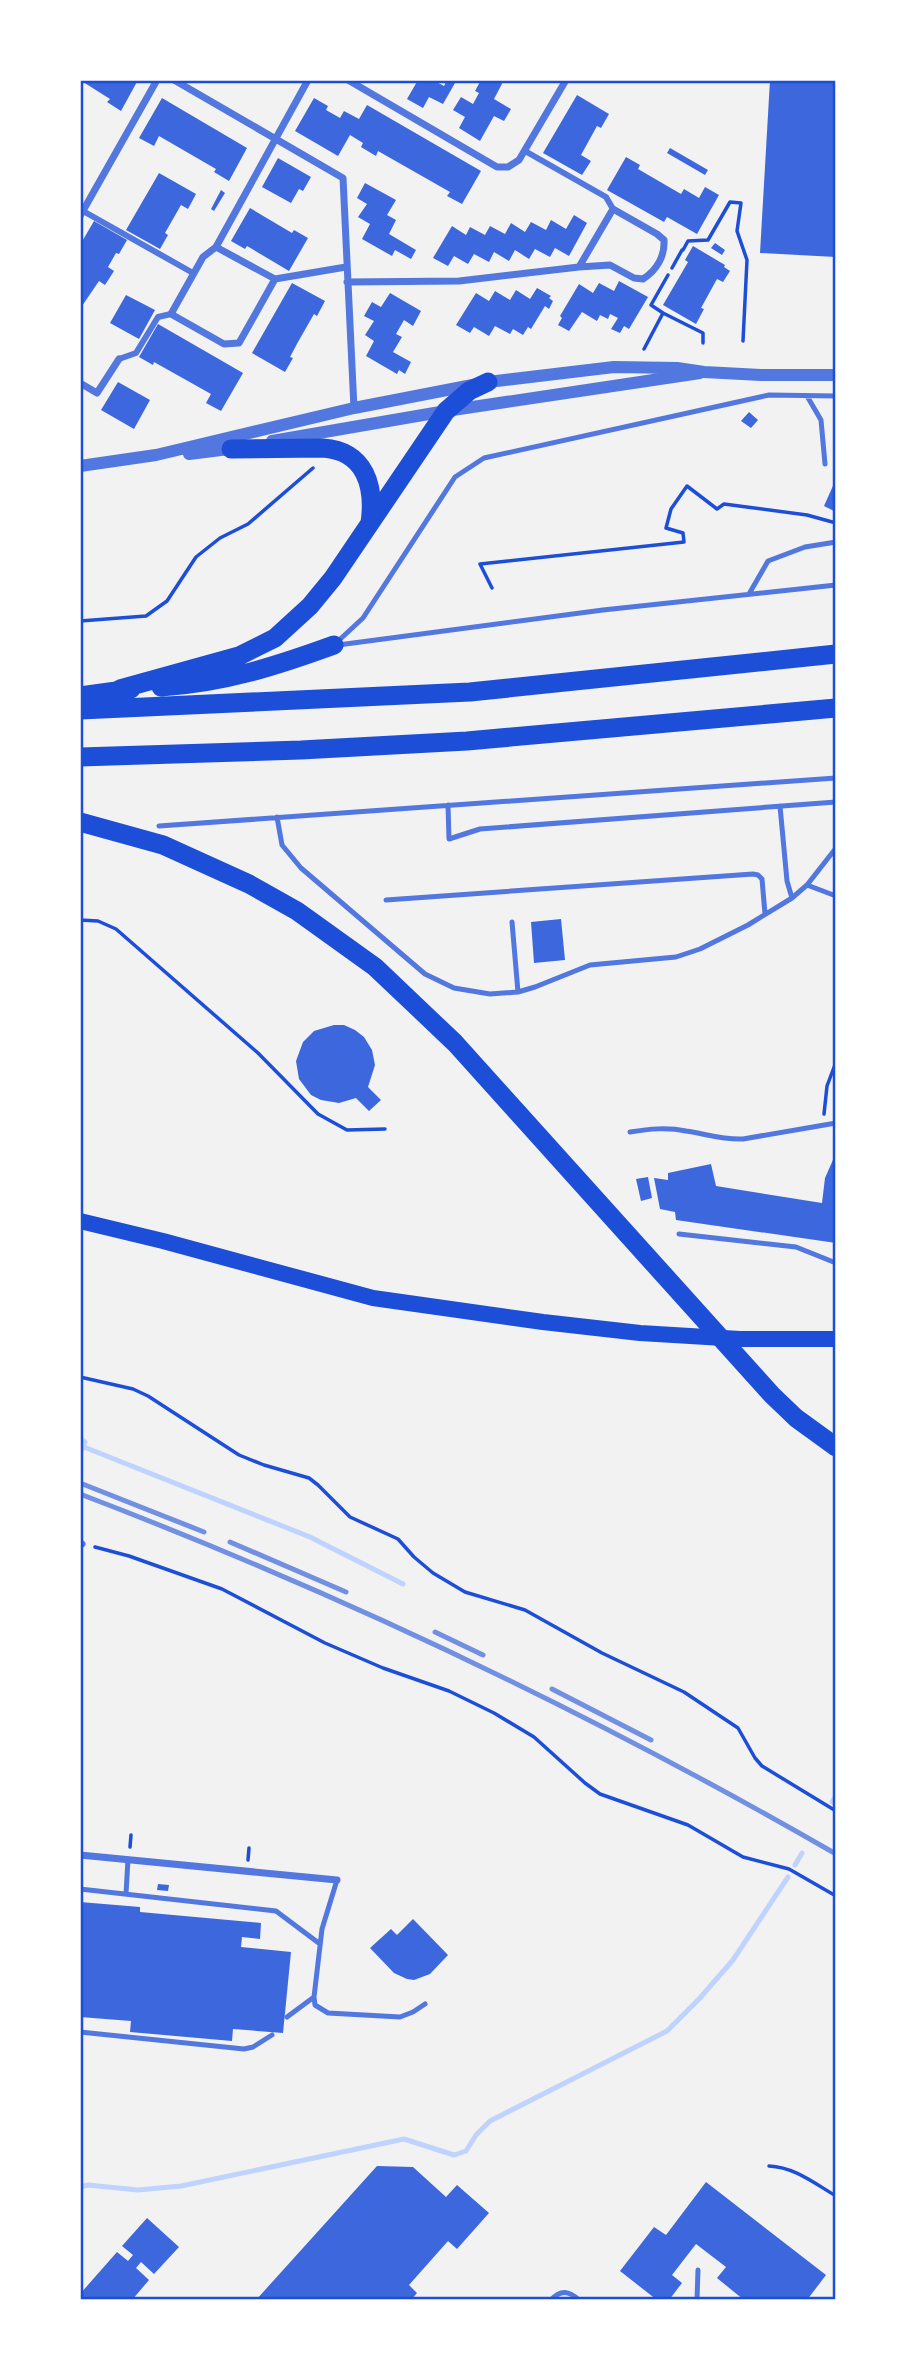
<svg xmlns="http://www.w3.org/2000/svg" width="916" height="2380" font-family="Manrope,sans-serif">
<rect width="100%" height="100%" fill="#f2f2f2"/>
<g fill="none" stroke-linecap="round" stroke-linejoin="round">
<path stroke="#bfd3fe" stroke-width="5" d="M80,1439L85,1442L80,1454
M84,1447L310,1537L403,1584
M832,1802L836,1796
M795,1865L802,1853
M80,2187L88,2185L138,2190L181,2186L404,2139L454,2155L466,2151L476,2135L490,2121L667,2031L699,1999L733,1960L788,1877"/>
</g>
<path fill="#3d67dc" d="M80,80H138L121,111L107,102L110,99Z
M418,80H433L444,86L447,80L455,83L443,104L429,97L423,108L407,99Z
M481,80H504L494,99L511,109L504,121L494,116L480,141L459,128L465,117L453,110L461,97L473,104L479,93L475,91Z
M770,80H836V257L760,253Z
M577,95L609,114L601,128L597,126L581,155L591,161L582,175L543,153Z
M162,98L247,148L229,181L214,172L216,169L159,136L154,146L139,138Z
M314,98L328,106L326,110L340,118L344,111L359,119L367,105L481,171L462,204L447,196L450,192L378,151L376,156L361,147L363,143L350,135L338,156L295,131Z
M670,148L708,170L705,175L667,153Z
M626,157L640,165L638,169L681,194L684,189L699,198L705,187L719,195L697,234L667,217L664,222L607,190Z
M278,158L311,177L303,191L299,189L291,203L262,187Z
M159,173L196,194L188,209L181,205L165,233L168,235L160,249L126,230Z
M365,183L396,200L387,215L396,220L389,234L416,250L411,259L395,250L392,256L362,239L370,224L358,217L367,204L357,198Z
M221,190L225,193L214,211L211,209Z
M250,208L292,233L294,230L308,238L289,271L247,246L245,249L231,241Z
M574,215L587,223L569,256L555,248L550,257L535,249L529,259L515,250L509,261L494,252L489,262L474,254L468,264L454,256L448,266L433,258L452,226L466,235L470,227L485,235L490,226L505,234L511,223L525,232L531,222L546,230L551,220L566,229Z
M94,221L127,240L119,254L116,253L108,267L114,271L105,285L99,281L80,309V245Z
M715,243L725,250L722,255L711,248Z
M693,246L725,265L724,267L730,271L723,282L717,279L701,308L704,309L696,324L663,305L688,262L685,260Z
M619,281L648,297L629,329L624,326L620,333L611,329L618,318L610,314L608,319L600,315L597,321L582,312L569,331L558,325L562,318L560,316L579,284L593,293L599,283L614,291Z
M292,283L325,301L317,316L314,314L298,342L290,357L293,358L285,372L252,353Z
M537,288L551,296L549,298L553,301L549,309L545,306L531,329L528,327L523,335L513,329L510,334L495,326L489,336L474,327L470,333L456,325L476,293L489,301L495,291L510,300L516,290L530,299Z
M390,293L421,311L413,326L404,320L396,334L402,337L393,352L411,362L405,374L399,370L397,374L366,356L374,341L365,335L374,321L364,316L372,302L381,307Z
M126,295L155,310L139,339L110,323Z
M158,324L243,373L221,411L206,403L211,394L154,362L153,365L139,357Z
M118,382L150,400L134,429L101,410Z
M749,412L758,420L751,428L741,421Z
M836,479V512L824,506Z
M561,919L565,960L534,963L531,922Z
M334,1025H344L355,1030L364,1037L372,1050L375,1065L368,1087L381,1100L369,1111L356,1098L339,1103L321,1100L311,1095L299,1079L296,1061L303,1042L314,1031Z
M836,1153V1243L676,1220L675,1212L660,1209L654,1178L668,1180V1173L711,1164L716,1186L822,1203L825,1178Z
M648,1177L652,1198L641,1201L636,1179Z
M158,1884L169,1885L168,1891L157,1890Z
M80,1902L140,1907V1912L261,1923L260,1939L242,1937L241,1947L291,1952L283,2033L233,2029L232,2041L130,2032L131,2021L80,2017Z
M413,1919L448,1955L430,1974L414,1980L407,1979L394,1973L370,1948L391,1929L397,1935Z
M377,2166L413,2167L446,2197L457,2185L489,2213L457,2249L448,2241L409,2285L417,2293L411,2300H256Z
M706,2182L826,2275L807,2300H744L717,2278L726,2267L696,2244L672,2275L682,2283L669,2300H657L620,2271L654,2227L666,2235Z
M147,2218L179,2247L154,2274L141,2262L136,2268L149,2280L132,2300H80V2294L117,2252L128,2261L133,2255L122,2246Z"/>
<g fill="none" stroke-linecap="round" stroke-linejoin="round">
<path stroke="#1d4ed8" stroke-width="3.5" d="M683,250L688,241L708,240L730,202L741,203L737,231L747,260L743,341
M672,268L682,250
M663,313L651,305L668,275
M644,349L663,313L703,333V343
M492,588L480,564L684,542L683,533L666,528L671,509L687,486L717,509L724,504L807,515L836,523
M80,621L146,616L167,601L196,557L220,538L248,524L313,468
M80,920L98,921L116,929L258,1053L318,1114L347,1130L385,1129
M824,1114L827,1086L836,1062
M80,1377L133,1389L148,1396L239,1455L264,1465L309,1478L318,1485L350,1517L398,1539L414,1557L433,1573L465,1592L525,1610L602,1653L684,1692L738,1728L755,1758L762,1766L836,1811
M95,1547L129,1556L222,1589L325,1643L383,1668L449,1691L494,1713L534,1737L585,1783L600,1794L688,1825L743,1857L789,1869L836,1896
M130,1847L131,1835
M248,1860L249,1848
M769,2166C794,2167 814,2183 836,2196"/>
<path stroke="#5277de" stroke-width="5" d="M807,396L821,420L825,464
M749,594L768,561L805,547L836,542
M336,643L363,618L455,477L484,458L769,395L836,396
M338,645L603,610L836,585
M448,805L449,839L480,829L836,802
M780,806L787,881L792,898
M277,817L282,845L301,868L425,974L454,988L490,994L518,992L535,987L590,965L676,957L700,949L748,925L792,898L807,885L836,848
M159,826L836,778
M807,885L836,896
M386,900L753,874L758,875L762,879L765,914
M512,922L518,992
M630,1132C649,1129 667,1127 686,1131C706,1134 723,1140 743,1139L836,1123
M679,1234L796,1247L836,1263
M337,1880L322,1929L314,1997L315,2005L328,2013L400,2017L413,2012L425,2004
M80,1889L276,1911L320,1944
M126,1894L128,1859
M287,2017L314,1997
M80,2032L244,2049L253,2047L272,2035
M551,2300C561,2289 569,2291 579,2300
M697,2300L698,2270
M834,2300L836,2297"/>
<path stroke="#5277de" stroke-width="6" d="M525,151L606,197L613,209
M83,211L193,273
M119,359L136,353L158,317L171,314"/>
<path stroke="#5277de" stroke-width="7" d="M174,80L343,178L354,408
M348,80L497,167H508L519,160L566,80
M613,209L657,234L664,240C665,256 657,270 643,279L634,278L610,265L579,267Z
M80,216L157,80
M216,247L275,279L239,343L224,344L171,314L203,257L216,247L308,80
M275,279L346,267
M347,282L459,281L579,267
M80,383L97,393L119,359
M80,1543L82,1544
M80,1855L337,1880"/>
<path stroke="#5277de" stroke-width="12" d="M272,441L446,411L700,373
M189,454L237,448
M80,466L156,455L354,408L488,382L614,367L677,368L704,372L761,375H836"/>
<path stroke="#1d4ed8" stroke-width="16" d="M80,1221L163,1241L373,1298L543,1322L640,1333L740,1339H836"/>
<path stroke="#1d4ed8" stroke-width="19" d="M231,449L323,448C366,451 375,487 370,523
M161,687C224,683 276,666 334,645
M120,689L239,656L275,638L310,606L333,578L446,411L469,391L488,382
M80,696L131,689
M80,710L470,692L836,654
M80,757L301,750L467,741L836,708
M80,822L163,845L249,884L297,911L375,967L455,1043L772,1395L796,1418L836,1447"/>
<path stroke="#7290e2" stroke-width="5" d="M80,1483L204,1532
M80,1494C342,1594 593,1714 836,1854
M230,1542L346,1592
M435,1632L483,1655
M552,1689L651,1740"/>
</g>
<rect width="916" height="2380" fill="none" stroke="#ffffff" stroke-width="164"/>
<rect x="82" y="82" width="752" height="2216" fill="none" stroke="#1d4ed8" stroke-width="2.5"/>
</svg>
